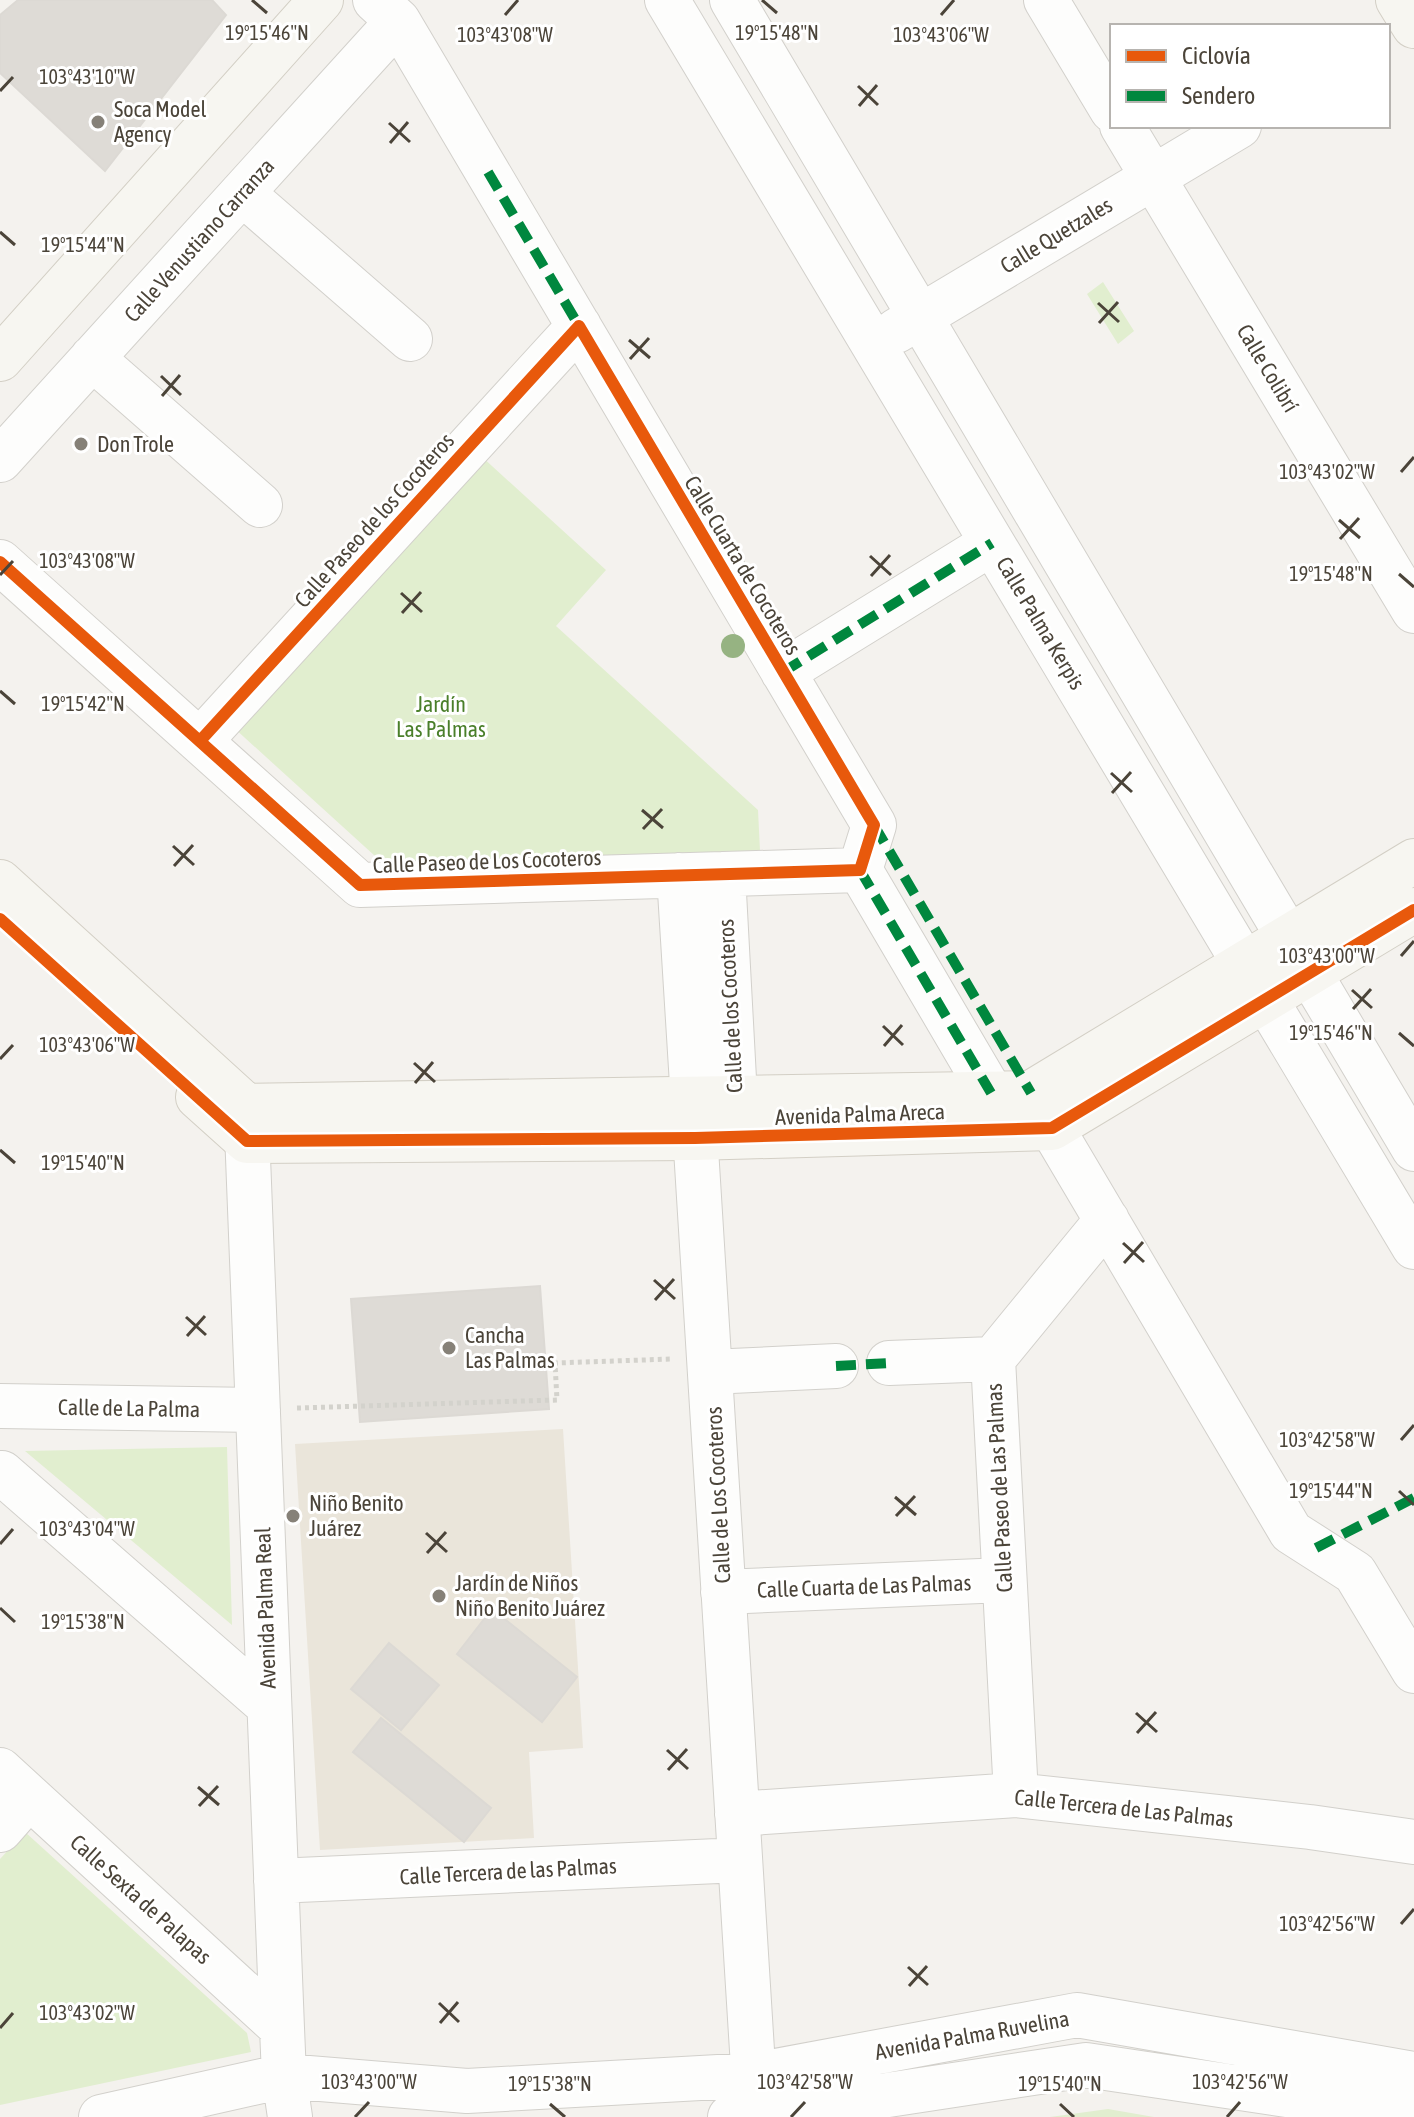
<svg xmlns="http://www.w3.org/2000/svg" width="1414" height="2117" font-family="'Asap Condensed',sans-serif">
<rect width="100%" height="100%" fill="#f4f2ee"/>
<path fill="#eae5da" d="M563,1429L583,1748L529,1752L534,1838L320,1850L295,1444Z"/>
<path fill="#e1eecf" d="M1103,282L1134,331L1118,344L1087,294Z
M480,455L606,570L556,626L758,810L760,851L386,866L233,727Z
M227,1447L232,1625L25,1451Z
M25,1832L247,2033L251,2052L0,2105V1859Z
M1108,2109L1154,2117H1050Z"/>
<path fill="#dedbd6" stroke="#dcd9d4" stroke-width="2" d="M18,0H212L226,15L105,171L0,73V15Z
M540,1286L549,1409L360,1422L351,1299Z
M492,1609L577,1677L542,1722L457,1654Z
M389,1643L439,1685L401,1730L351,1689Z
M381,1718L491,1808L464,1842L353,1752Z"/>
<g fill="none" stroke-linecap="round" stroke-linejoin="round">
<g stroke="#d2d0cb" stroke-width="46">
<path id="street" d="M667,0L1414,1247
M732,0L1414,1149
M1046,0L1112,110
M1122,126L1414,611
M242,193L410,339
M896,331L1239,126
M92,358L260,505
M0,460L398,21
M0,562L360,885L860,870L874,825L398,21L375,0
M783,672L992,543
M200,741L579,326
M860,870L991,1093
M723,874L737,1135
M679,875L756,2115
M1033,1096L1291,1532L1355,1573L1414,1671
M246,1106L282,2028L284,2076L290,2117
M889,1363L993,1359
M710,1372L836,1366
M0,1406L258,1410
M2,1473L269,1706
M723,1592L1004,1580
M0,1770L282,2028
M1016,1795L993,1359L1107,1220
M737,1814L1016,1795L1310,1827L1414,1842
M0,1830L29,1797
M276,1881L740,1860
M101,2117L284,2076L467,2091L754,2075L1077,2015L1414,2074
M730,2117L756,2115L1086,2065L1414,2114"/>
</g>
<g stroke="#d3cfc5" stroke-width="46">
<path id="secondary" d="M1398,0L1414,26
M0,359L321,0
M0,882L246,1106L1031,1093L1414,861
M198,1097L247,1141L695,1138L1052,1128L1414,910"/>
</g>
<path stroke="#d3d2cc" stroke-width="5" stroke-dasharray="4 4" stroke-linecap="butt" d="M297,1408L557,1400L555,1363L672,1359"/>
<use href="#street" stroke="#fdfdfc" stroke-width="44"/>
<use href="#secondary" stroke="#f7f6f1" stroke-width="44"/>
<path stroke="#00873e" stroke-width="10" stroke-dasharray="20 10" stroke-linecap="butt" d="M488,172L579,326
M783,672L992,543
M874,825L1031,1093
M860,870L991,1093
M836,1366L889,1363
M1316,1548L1414,1498"/>
<g stroke="#fff" stroke-width="17">
<path id="cycleway" d="M0,562L360,885L860,870L874,825L579,326L200,741
M0,919L247,1141L695,1138L1052,1128L1414,910"/>
</g>
<use href="#cycleway" stroke="#e8590c" stroke-width="12"/>
</g>
<circle fill="#96b382" cx="733" cy="646" r="12"/>
<path fill="none" stroke="#4b4439" stroke-width="3" d="M252,0L267,13M762,0L777,13M505,15L518,0M941,15L954,0M858,86L878,105M0,91L13,77M859,106L877,85M389,123L410,142M390,143L408,122M0,232L15,245M1098,303L1119,322M1099,323L1118,302M629,340L650,358M630,359L649,338M161,376L181,395M162,396L180,375M1401,472L1414,457M1339,520L1360,538M1340,539L1359,518M870,556L891,575M1399,574L1414,587M0,575L13,561M871,576L890,555M401,593L422,612M402,613L421,592M0,691L15,704M1111,773L1132,792M1112,793L1131,772M642,810L663,828M643,829L662,809M173,846L194,865M174,866L193,845M1401,956L1414,941M1352,990L1372,1008M1353,1009L1371,989M883,1026L903,1045M1399,1033L1414,1046M884,1046L902,1025M0,1059L13,1045M414,1063L435,1082M415,1083L433,1062M0,1150L15,1163M1123,1243L1144,1262M1124,1263L1143,1242M654,1280L675,1299M655,1300L674,1279M186,1317L206,1335M187,1336L205,1316M1401,1440L1414,1425M1399,1491L1414,1505M895,1497L916,1515M896,1516L915,1496M426,1533L447,1552M0,1544L13,1529M427,1553L446,1532M0,1608L15,1622M1136,1713L1157,1732M1137,1733L1156,1712M667,1750L688,1769M668,1770L687,1749M198,1787L219,1805M199,1806L218,1786M1401,1924L1414,1909M908,1967L928,1985M909,1986L927,1966M439,2003L459,2022M440,2023L458,2002M0,2028L13,2013M550,2104L565,2117M1060,2104L1074,2117M355,2117L369,2102M791,2117L805,2102M1227,2117L1240,2102"/>
<g fill="#868178" stroke="#fff" stroke-width="3">
<circle cx="98" cy="122" r="8"/>
<circle cx="81" cy="444" r="8"/>
<circle cx="449" cy="1348" r="8"/>
<circle cx="293" cy="1516" r="8"/>
<circle cx="439" cy="1596" r="8"/>
</g>
<g text-anchor="middle" dominant-baseline="central" stroke-width="6" stroke-linejoin="round" paint-order="stroke">
<g font-size="22" fill="#4b4439" stroke="#fff" text-anchor="start">
<text x="114" y="109">Soca Model<tspan x="114" dy="25">Agency</tspan></text>
<text x="97" y="444">Don Trole</text>
<text x="465" y="1335">Cancha<tspan x="465" dy="25">Las Palmas</tspan></text>
<text x="309" y="1503">Niño Benito<tspan x="309" dy="25">Juárez</tspan></text>
<text x="455" y="1583">Jardín de Niños<tspan x="455" dy="25">Niño Benito Juárez</tspan></text>
</g>
<g font-size="22" fill="#4b4439" stroke="#fff">
<text transform="translate(1056 235) rotate(-31)">Calle Quetzales</text>
<text transform="translate(199 240) rotate(-48)">Calle Venustiano Carranza</text>
<text transform="translate(1268 368) rotate(59)">Calle Colibrí</text>
<text transform="translate(374 520) rotate(-48)">Calle Paseo de los Cocoteros</text>
<text transform="translate(743 565) rotate(59)">Calle Cuarta de Cocoteros</text>
<text transform="translate(1041 623) rotate(59)">Calle Palma Kerpis</text>
<text transform="translate(487 861) rotate(-2)">Calle Paseo de Los Cocoteros</text>
<text transform="translate(730 1006) rotate(-93)">Calle de los Cocoteros</text>
<text transform="translate(860 1114) rotate(-2)">Avenida Palma Areca</text>
<text transform="translate(129 1408) rotate(1)">Calle de La Palma</text>
<text transform="translate(999 1488) rotate(-93)">Calle Paseo de Las Palmas</text>
<text transform="translate(718 1495) rotate(-93)">Calle de Los Cocoteros</text>
<text transform="translate(864 1586) rotate(-2)">Calle Cuarta de Las Palmas</text>
<text transform="translate(265 1608) rotate(-92)">Avenida Palma Real</text>
<text transform="translate(1124 1808) rotate(6)">Calle Tercera de Las Palmas</text>
<text transform="translate(508 1871) rotate(-3)">Calle Tercera de las Palmas</text>
<text transform="translate(141 1899) rotate(42)">Calle Sexta de Palapas</text>
<text transform="translate(972 2035) rotate(-10)">Avenida Palma Ruvelina</text>
</g>
<g font-size="22" fill="#4a7f2a" stroke="#fff">
<text x="441" y="704">Jardín<tspan x="441" dy="25">Las Palmas</tspan></text>
</g>
</g>
<g font-size="20" text-anchor="middle" fill="#4b4439" stroke="#fff" stroke-width="6" stroke-linejoin="round" paint-order="stroke">
<text x="267" y="40">19°15'46"N</text>
<text x="777" y="40">19°15'48"N</text>
<text x="505" y="42">103°43'08"W</text>
<text x="941" y="42">103°43'06"W</text>
<text x="87" y="84">103°43'10"W</text>
<text x="83" y="252">19°15'44"N</text>
<text x="1327" y="479">103°43'02"W</text>
<text x="87" y="568">103°43'08"W</text>
<text x="1331" y="581">19°15'48"N</text>
<text x="83" y="711">19°15'42"N</text>
<text x="1327" y="963">103°43'00"W</text>
<text x="1331" y="1040">19°15'46"N</text>
<text x="87" y="1052">103°43'06"W</text>
<text x="83" y="1170">19°15'40"N</text>
<text x="1327" y="1447">103°42'58"W</text>
<text x="1331" y="1498">19°15'44"N</text>
<text x="87" y="1536">103°43'04"W</text>
<text x="83" y="1629">19°15'38"N</text>
<text x="1327" y="1931">103°42'56"W</text>
<text x="87" y="2020">103°43'02"W</text>
<text x="369" y="2089">103°43'00"W</text>
<text x="805" y="2089">103°42'58"W</text>
<text x="1240" y="2089">103°42'56"W</text>
<text x="550" y="2091">19°15'38"N</text>
<text x="1060" y="2091">19°15'40"N</text>
</g>
<rect x="1110" y="24" width="280" height="104" fill="#ffffff" stroke="#b7b4b0" stroke-width="2"/>
<rect x="1126" y="50" width="40" height="12" fill="#e8590c" stroke="#b7b4b0" stroke-width="2"/>
<text x="1182" y="64" font-size="24" fill="#4b4439">Ciclovía</text>
<rect x="1126" y="90" width="40" height="12" fill="#00873e" stroke="#b7b4b0" stroke-width="2"/>
<text x="1182" y="104" font-size="24" fill="#4b4439">Sendero</text>
</svg>
